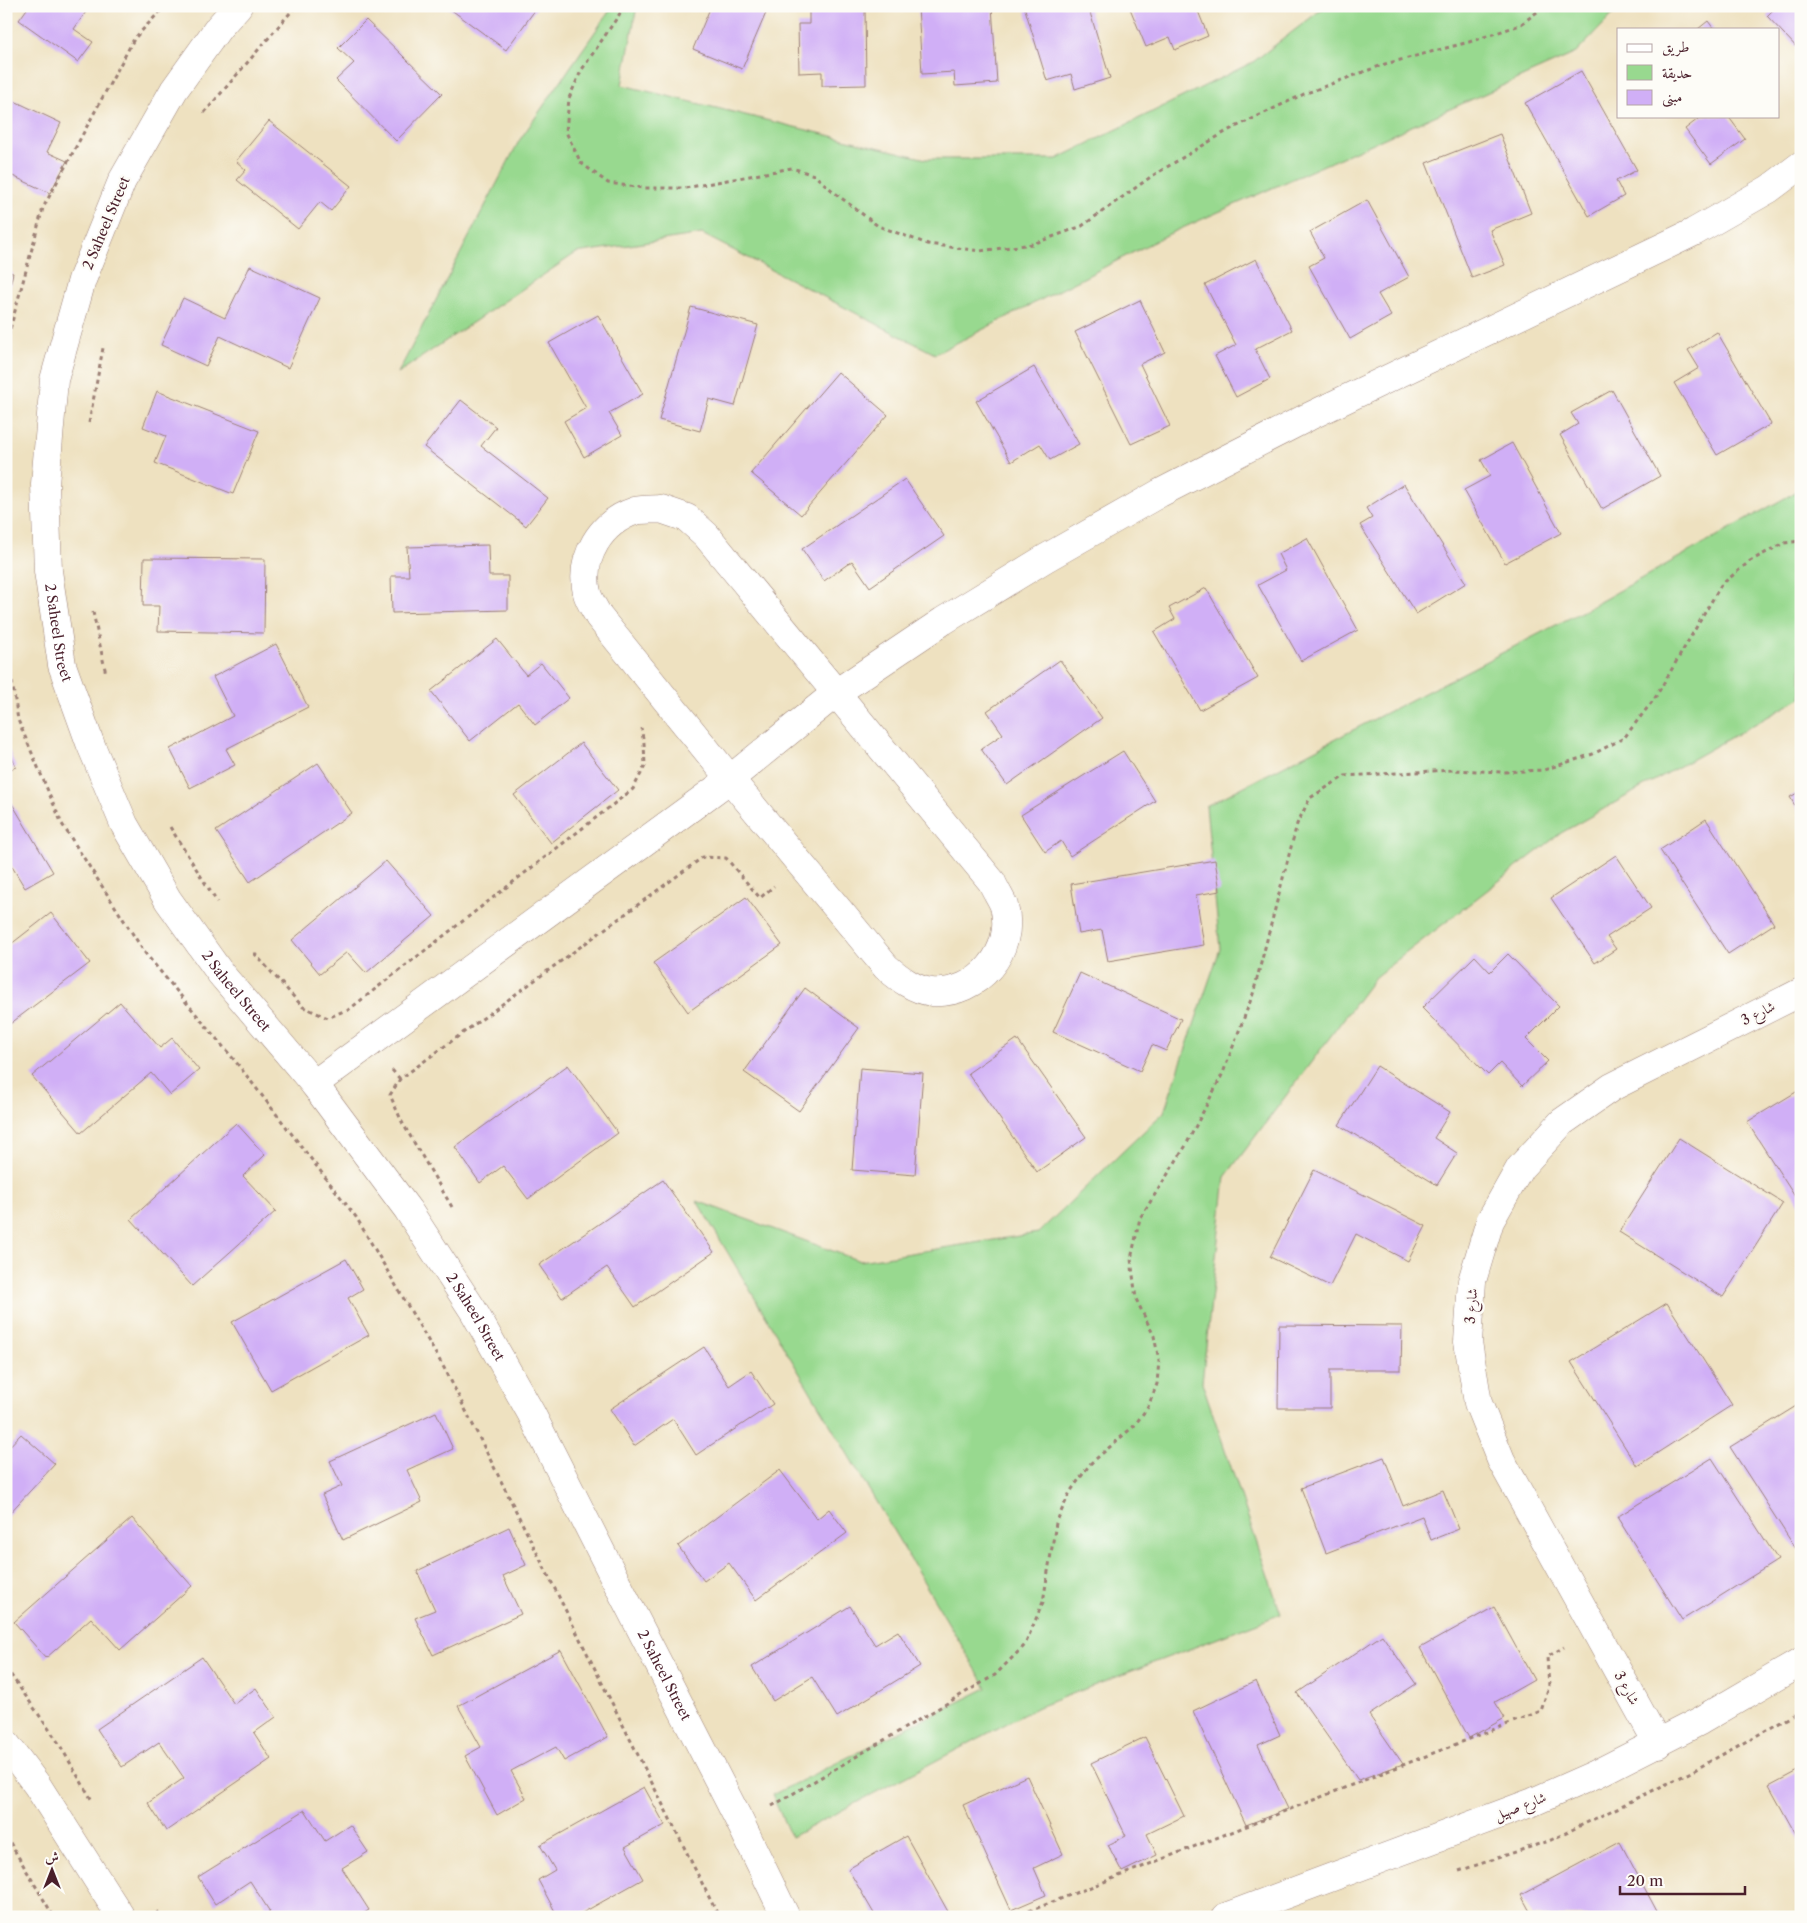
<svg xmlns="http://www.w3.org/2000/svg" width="1807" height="1923" font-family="'Libre Caslon Text',Amiri,serif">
<rect width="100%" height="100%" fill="#fdfcf7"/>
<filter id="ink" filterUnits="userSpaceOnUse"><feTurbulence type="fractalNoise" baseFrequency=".02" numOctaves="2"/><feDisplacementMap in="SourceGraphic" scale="10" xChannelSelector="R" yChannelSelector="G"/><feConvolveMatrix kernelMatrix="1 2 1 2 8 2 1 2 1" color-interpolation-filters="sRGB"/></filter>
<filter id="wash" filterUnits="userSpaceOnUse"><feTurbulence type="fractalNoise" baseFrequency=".0096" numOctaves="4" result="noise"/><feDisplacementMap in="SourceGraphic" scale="20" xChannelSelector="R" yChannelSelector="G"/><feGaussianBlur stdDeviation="1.12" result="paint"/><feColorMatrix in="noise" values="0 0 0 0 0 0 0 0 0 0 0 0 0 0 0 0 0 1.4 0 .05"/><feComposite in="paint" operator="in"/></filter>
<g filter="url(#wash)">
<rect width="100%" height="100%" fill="#eee1c0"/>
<path fill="#98d98f" stroke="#717c5d" d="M613,6H637L622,85L926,159H1057L1253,62L1326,6H1621L1576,53L1169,234L935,354L702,234L576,253L398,373L519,141Z
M1801,489V698L1561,833L1375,977L1225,1177L1202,1382L1281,1614L1038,1707L791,1837L772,1795L987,1688L697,1201L860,1261L1038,1233L1164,1112L1220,949L1206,806L1585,610Z"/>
<g id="blocks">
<path fill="#d0aff6" d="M29,6H90L74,29L93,42L78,62L19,20Z
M446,6H538L506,50Z
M711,6H769L742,69L693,49Z
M918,6H992L997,83L955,86L954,72L922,74Z
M1024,6H1088L1110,78L1075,89L1071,74L1047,81Z
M1129,6H1196L1208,36L1175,50L1170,37L1146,47Z
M1774,6H1801V52L1767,16L1775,8Z
M865,8L866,85L822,86V72L799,73L798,24H809V9Z
M366,20L442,94L396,141L336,80L354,63L338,48Z
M1708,21L1714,29H1698Z
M1581,71L1637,170L1616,181L1624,196L1589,216L1525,103Z
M6,97L61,123L47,152L67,161L50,193L6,173Z
M1702,116H1728L1745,139L1711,164L1685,129Z
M269,121L351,186L331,211L320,202L298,229L237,180L246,170L236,161Z
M1500,134L1531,213L1490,230L1505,265L1472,278L1426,163Z
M1367,200L1409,277L1378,294L1391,316L1350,339L1309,266L1324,258L1310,232Z
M1256,259L1292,330L1255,349L1270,379L1236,397L1215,356L1236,345L1205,285Z
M250,266L320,298L288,368L220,336L206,366L161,345L183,298L225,318Z
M6,272L13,273L7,298H6Z
M1140,300L1165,352L1140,364L1170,426L1131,444L1075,332Z
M691,307L758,325L735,406L709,399L700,431L659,420Z
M598,315L643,394L609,413L622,435L584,457L564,421L586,408L549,343Z
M1717,332L1771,424L1717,455L1674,383L1699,368L1688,350Z
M1034,367L1079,444L1050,460L1040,444L1011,462L976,401Z
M838,372L888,415L801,515L751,473Z
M1612,390L1660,476L1602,509L1560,435L1578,424L1571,413Z
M157,391L259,431L233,494L155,463L166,436L143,427Z
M461,400L496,427L481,446L548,498L526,526L424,447Z
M1512,443L1561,533L1505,563L1464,490L1490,476L1481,460Z
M905,479L944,536L870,587L852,561L824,581L802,549Z
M1404,484L1466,583L1416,614L1360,525L1372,518L1366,508Z
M1307,538L1358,630L1301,661L1258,585L1286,570L1278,554Z
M488,545L489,576H508V610L392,613L391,576H409L407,547Z
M144,558L265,559L264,633L158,631L159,606H143Z
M1206,588L1258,678L1200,710L1154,632L1175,619L1169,608Z
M497,639L526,675L541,663L569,698L535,725L518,703L470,741L431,691Z
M276,644L308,707L226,749L235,765L190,788L170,749L233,716L213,677Z
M1060,660L1102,718L1007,785L981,749L1003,734L987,711Z
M581,743L618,790L551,843L514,795Z
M6,744L16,767L6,771Z
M1123,751L1155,801L1070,856L1061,841L1045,852L1021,815Z
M318,763L352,813L250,882L216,831Z
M1801,791V816L1790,797Z
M6,797H8L53,872L25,888L8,860L6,861Z
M1706,819L1774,924L1728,954L1660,850Z
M1616,855L1651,908L1607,937L1616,949L1595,963L1551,898Z
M1215,860L1220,891L1196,895L1204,945L1108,961L1102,930L1079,934L1071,884Z
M386,861L434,916L366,973L347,952L320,974L292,940Z
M746,897L782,945L688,1012L653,963Z
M51,913L90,963L6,1027V948Z
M1508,954L1559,1006L1526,1039L1548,1061L1522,1086L1500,1063L1488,1075L1422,1008L1475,956L1490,972Z
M1080,973L1181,1019L1166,1051L1152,1045L1140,1071L1053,1032Z
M805,988L859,1028L799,1111L744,1072Z
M120,1002L160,1048L172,1038L199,1070L170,1095L151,1073L81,1133L32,1076Z
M1017,1039L1086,1137L1037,1172L968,1073Z
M568,1065L618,1133L528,1199L503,1166L480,1183L455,1147Z
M1377,1066L1450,1112L1434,1138L1457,1153L1437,1185L1339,1125Z
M860,1068L923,1073L915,1175L852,1170Z
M1801,1089V1206L1747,1122Z
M236,1123L265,1155L243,1176L276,1211L192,1286L131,1219Z
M1679,1138L1783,1203L1723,1297L1619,1232Z
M1314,1170L1426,1226L1408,1261L1356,1234L1330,1286L1270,1257Z
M663,1180L714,1252L635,1307L607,1267L562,1298L539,1265Z
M346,1259L363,1289L348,1298L369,1335L271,1390L232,1322Z
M1667,1303L1732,1405L1637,1466L1571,1362Z
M1279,1325L1402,1326L1401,1370H1330V1408H1278Z
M704,1347L729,1386L751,1371L773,1404L696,1455L673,1419L634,1446L610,1409Z
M1801,1403V1546L1796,1549L1730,1447Z
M436,1412L453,1449L407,1470L422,1502L343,1540L322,1495L342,1486L330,1461Z
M21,1434L55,1464L6,1517V1450Z
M1384,1457L1403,1506L1443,1490L1459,1529L1431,1540L1422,1516L1326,1553L1301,1488Z
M1712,1458L1778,1560L1682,1620L1617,1517Z
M780,1470L817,1519L829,1509L847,1533L756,1600L729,1563L704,1581L678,1546Z
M132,1518L192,1586L120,1650L91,1618L46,1658L14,1622Z
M509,1527L526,1565L503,1576L521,1614L433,1655L415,1618L435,1610L417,1571Z
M850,1606L875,1645L898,1631L920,1666L837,1717L812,1677L773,1701L752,1667Z
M1494,1607L1534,1680L1495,1702L1505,1718L1469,1738L1420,1648Z
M1382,1635L1416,1684L1369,1715L1403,1764L1358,1780L1297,1693Z
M561,1650L608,1737L564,1761L556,1747L511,1771L526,1798L497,1815L465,1756L481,1747L458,1706Z
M202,1657L234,1704L256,1688L276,1717L254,1733L271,1759L166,1831L148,1803L184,1778L159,1742L122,1767L97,1729Z
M1256,1681L1280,1735L1258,1745L1288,1809L1246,1825L1193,1711Z
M1145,1737L1184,1816L1147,1834L1157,1855L1122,1872L1108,1845L1126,1836L1091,1763Z
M1801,1769V1844L1769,1786Z
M1027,1776L1063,1854L1034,1868L1046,1895L1011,1910L963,1805Z
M644,1787L665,1825L625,1847L643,1879L575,1917H558L538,1880L555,1870L540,1845Z
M305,1810L325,1841L350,1825L368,1852L342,1868L369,1910L358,1917H262L270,1912L250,1881L215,1904L198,1877Z
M906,1836L951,1917H876L848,1869Z
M1620,1842L1660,1917H1533L1521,1895Z"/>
</g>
</g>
<g filter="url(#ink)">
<use href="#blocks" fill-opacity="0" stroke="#9c8076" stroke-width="1"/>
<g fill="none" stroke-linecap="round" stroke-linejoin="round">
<g stroke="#9c8076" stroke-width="29">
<g id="minor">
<path id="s1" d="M238,6L219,27L174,90L122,181L82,280L54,380L45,484L48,571L62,665L90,743L124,824L168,900L221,974L314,1084L408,1210L473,1310L531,1413L617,1583L741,1824L786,1917"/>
<path d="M661,509L687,518L706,535L992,882C995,890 1001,898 1004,906C1016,951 978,995 932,992C914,990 899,978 886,967L730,779L599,617C595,609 589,601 587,593C579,557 601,522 635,511C642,509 653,510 661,509Z"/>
<path d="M314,1084L730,779L836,693L943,621L1046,558L1160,493L1308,417L1694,232L1769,189L1801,165"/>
<path d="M6,1744L37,1785L121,1917"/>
<path d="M1658,1744L1501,1460L1478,1403L1468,1342L1472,1281L1490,1221L1520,1168L1562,1122L1612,1087L1801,992"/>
<path d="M1225,1917L1533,1802L1596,1774L1700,1721L1801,1662"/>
</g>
</g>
<path stroke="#9c8076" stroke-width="3" stroke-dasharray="4 4" stroke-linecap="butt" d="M625,6L581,71L569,98L566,132L581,163L608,183L643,188H685L792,168L814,175L840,197L878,226L928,244L980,251L1033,244L1082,226L1152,176L1227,131L1304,94L1385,64L1469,42L1520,25L1545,6
M204,113L296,6
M6,344L43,208L134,39L165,6
M89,423L103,348
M93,612L106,674
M6,642L18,720L62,824L145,953L236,1062L356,1217L447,1373L719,1917
M170,827L217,902
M254,953L303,1007L328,1018L346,1010
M347,1011L633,789L645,766L644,743L641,728
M392,1070L400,1079
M452,1207L402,1122L390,1095L400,1079L703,857L726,858L760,898L774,886
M6,1668L58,1742L93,1802
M772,1806L995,1675L1025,1645L1043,1602L1056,1523L1070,1492L1090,1464L1134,1426L1148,1407L1157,1384L1159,1360L1154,1336L1136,1299L1131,1259L1140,1218L1185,1147L1223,1073L1253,994L1297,824L1310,798L1345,776L1452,770L1503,772L1544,770L1593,754L1624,738L1655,698L1721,585L1750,561L1784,543L1801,541
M6,1836L54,1917
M1459,1871L1551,1840L1689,1773L1801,1711
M157,1911L161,1917
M1014,1917L1541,1711L1549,1686L1547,1657L1564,1647"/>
<use href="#minor" stroke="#fff" stroke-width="28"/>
</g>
</g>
<g text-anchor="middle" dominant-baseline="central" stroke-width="4.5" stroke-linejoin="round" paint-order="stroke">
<g font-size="14" fill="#4a1f2b" stroke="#fdfcf7">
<text transform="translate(106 223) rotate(-67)">2 Saheel Street</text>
<text stroke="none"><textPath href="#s1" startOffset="675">2 Saheel Street</textPath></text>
<text stroke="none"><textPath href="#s1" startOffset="1080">2 Saheel Street</textPath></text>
<text transform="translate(1758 1013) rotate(-27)">3 شارع</text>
<text transform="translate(1471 1306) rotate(-86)">3 شارع</text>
<text stroke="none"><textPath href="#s1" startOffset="1485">2 Saheel Street</textPath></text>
<text stroke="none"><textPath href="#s1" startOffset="1890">2 Saheel Street</textPath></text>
<text transform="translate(1627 1688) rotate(61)">3 شارع</text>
<text transform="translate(1520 1806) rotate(-21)">شارع صهيل</text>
</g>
</g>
<rect width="1807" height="1923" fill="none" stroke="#fdfcf7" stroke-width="25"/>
<rect x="1617" y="28" width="162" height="90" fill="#fdfcf7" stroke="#b5a4a5"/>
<rect x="1627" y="44" width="25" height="8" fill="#ffffff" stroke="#b5a4a5"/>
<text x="1662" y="52" font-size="15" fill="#4a1f2b">طريق</text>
<rect x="1627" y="65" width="25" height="15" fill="#98d98f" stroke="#b5a4a5"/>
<text x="1662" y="78" font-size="15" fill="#4a1f2b">حديقة</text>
<rect x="1627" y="90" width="25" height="15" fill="#d0aff6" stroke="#b5a4a5"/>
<text x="1662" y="102" font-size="15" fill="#4a1f2b">مبنى</text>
<g transform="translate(52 1870)" stroke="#fdfcf7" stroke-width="4" paint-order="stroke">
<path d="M0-4L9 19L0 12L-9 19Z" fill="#4a1f2b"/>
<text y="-8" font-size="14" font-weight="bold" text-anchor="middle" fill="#4a1f2b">ش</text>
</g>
<path d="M1620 1886v8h125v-8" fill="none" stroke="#4a1f2b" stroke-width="2.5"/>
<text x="1627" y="1886" font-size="15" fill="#4a1f2b" stroke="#fdfcf7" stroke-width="4" paint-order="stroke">20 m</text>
</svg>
